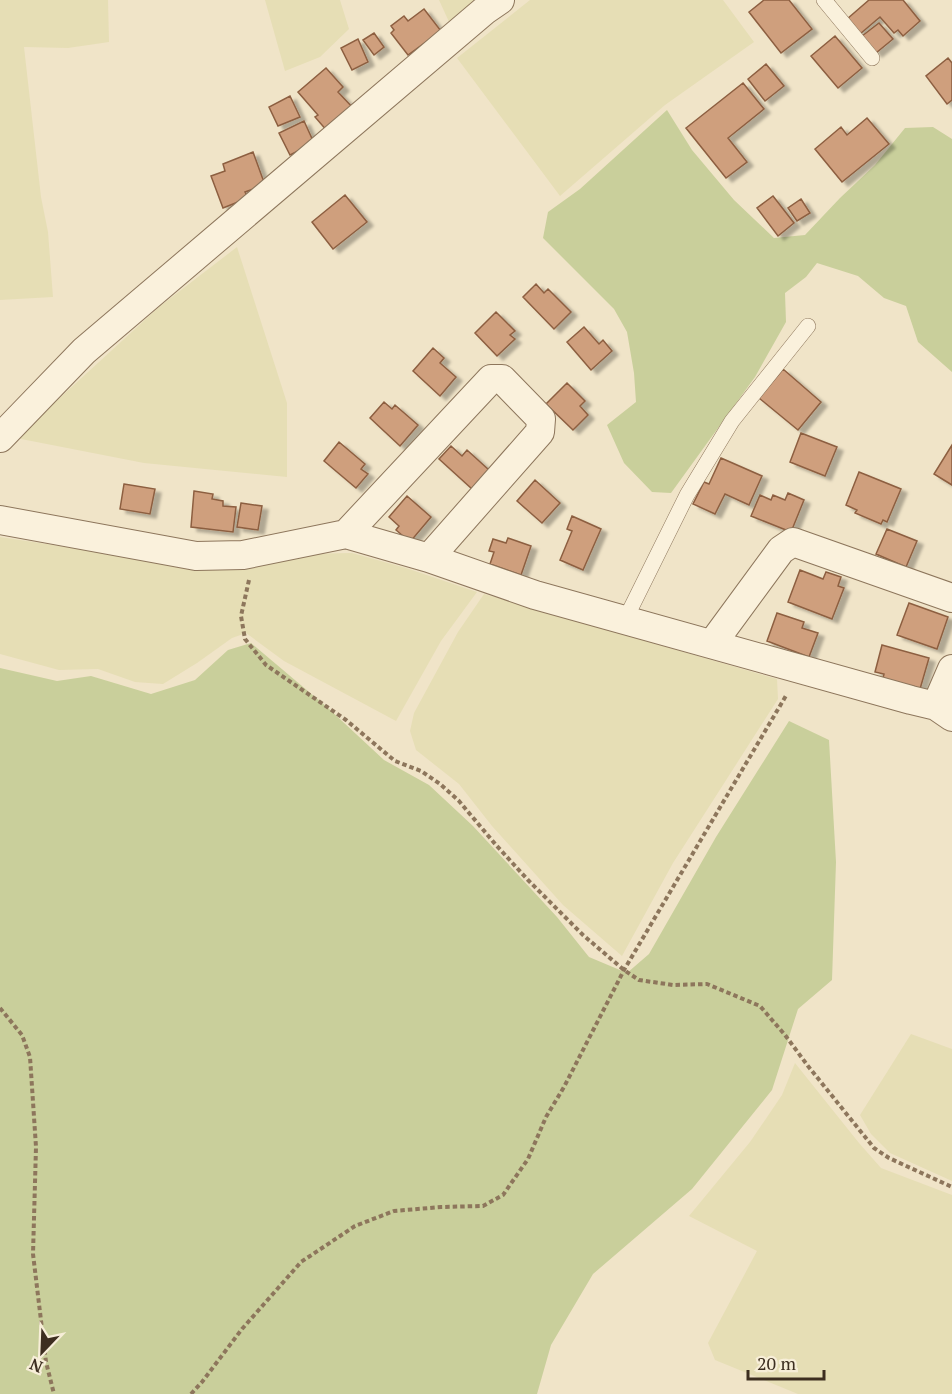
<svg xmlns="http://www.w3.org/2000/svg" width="952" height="1394" font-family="'PT Serif',serif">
<defs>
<filter id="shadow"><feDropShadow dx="6" dy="4" stdDeviation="1.5" flood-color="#0004"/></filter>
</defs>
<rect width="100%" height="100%" fill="#f0e4c8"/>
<path fill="#e6deb5" d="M0,0H108L109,42L68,48L24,47L41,197L48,232L53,297L0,300Z
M265,0H340L349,29L320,57L285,71Z
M439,0H484L450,24Z
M530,0H723L754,42L665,105L560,196L457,58Z
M237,247L287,403V477L144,463L16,438L159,307Z
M0,537L186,565L303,554L352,553L406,568L477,592L441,641L396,721L284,661L246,633L232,638L197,663L163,684L135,682L98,669L59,670L0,654Z
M484,594L777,679L778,699L673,863L622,956L563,905L492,826L459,784L416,750L410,731L414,713L458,632Z
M911,1034L952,1049V1181L890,1153L871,1134L860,1115Z
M795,1063L859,1143L881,1168L952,1195V1394H798L715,1360L708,1343L757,1251L689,1216L750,1142L782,1095Z"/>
<path fill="#c9cf9b" d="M667,110L692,150L734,200L774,238L805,235L840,198L875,165L905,128L933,127L952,139V372L918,342L906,306L884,298L858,276L817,263L806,277L785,293L786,322L755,377L671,493L652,492L624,463L607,425L636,402L634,373L627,332L614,309L543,238L548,212L580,189Z
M251,643L328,708L384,760L429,785L473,826L557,917L589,957L627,973L649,954L716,837L789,721L829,740L836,862L832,980L798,1009L772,1090L692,1189L593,1274L551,1345L537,1394H0V668L57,681L91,676L151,694L195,680L228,650Z"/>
<path fill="#cf9f7d" stroke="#8d5f41" stroke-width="1.5" filter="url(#shadow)" d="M764,0H789L812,29L781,53L749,12Z
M869,0H903L920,21L903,36L898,30L894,33L880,17L860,34L847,19Z
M424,9L441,31L408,55L391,33L394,30L391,26L404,16L408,21Z
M879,23L893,39L876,53L862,36Z
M374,33L384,47L374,55L363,40Z
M835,36L862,68L838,88L811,56Z
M358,39L368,62L352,70L341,48Z
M948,58L952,63V100L947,104L926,76Z
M766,64L784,86L765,101L748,79Z
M326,68L343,87L338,92L354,109L328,132L315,117L318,115L298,92Z
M743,83L764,109L728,138L747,162L726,178L686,128Z
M290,96L300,117L278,126L269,107Z
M867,118L889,144L842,182L815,149L841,127L847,135Z
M304,121L314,143L290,155L279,133Z
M253,152L265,185L245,192L248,198L223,208L211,176L225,171L223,164Z
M345,195L367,222L333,249L312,222Z
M773,196L794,223L778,236L757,208Z
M801,199L810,213L797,221L788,208Z
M536,284L544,293L548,289L571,312L554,329L523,297Z
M496,312L515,331L510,335L515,339L497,356L475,333Z
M584,327L599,344L603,340L612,351L591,370L567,342Z
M433,348L444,358L440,363L456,377L440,396L413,371Z
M783,369L821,402L798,430L759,398Z
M567,383L585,401L580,406L588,415L573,430L546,404Z
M384,402L392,409L395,405L418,425L400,446L370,418Z
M801,433L837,447L825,476L790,462Z
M339,442L365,464L361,469L368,474L356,488L324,461Z
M952,445V485L934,474Z
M451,446L462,456L467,450L489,470L472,489L439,459Z
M721,458L762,476L749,505L725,494L715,514L693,504L704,482L709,484Z
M859,472L901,489L887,522L883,520L881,524L855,513L857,510L846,505Z
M535,480L560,503L542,523L517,501Z
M124,484L155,489L150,514L120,509Z
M194,491L213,494L212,499L223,501V506L236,507L233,532L191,527Z
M788,493L804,500L791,532L751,516L760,495L771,500L773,495L785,500Z
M407,496L431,517L410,542L396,530L399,526L389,517Z
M241,503L262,506L258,530L237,527Z
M572,516L601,529L583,570L560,560L572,531L567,529Z
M887,529L917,541L906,567L876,554Z
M508,538L531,546L521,575L490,564L494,552L489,551L493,539L506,543Z
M800,570L823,579L826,572L841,577L838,586L844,588L832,619L788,602Z
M909,603L948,617L937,649L897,635Z
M777,613L804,622L802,628L818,633L809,657L767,641Z
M882,645L929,658L920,689L883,678L884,674L875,672Z"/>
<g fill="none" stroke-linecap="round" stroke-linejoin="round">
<g stroke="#8d765c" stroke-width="16">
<path id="lane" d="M824,0L872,58
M625,620L687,495L732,421L808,326"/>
</g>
<g stroke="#8d765c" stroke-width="30">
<path id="street" d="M0,438L84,351L484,11L500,0
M0,520L196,556L243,555L346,534L429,558L535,595L911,700L936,706L952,717
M346,534L491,379H502L541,419L540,432L429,558
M712,644L781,550L793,542L952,598
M936,706L952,669"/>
</g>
<path stroke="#8d765c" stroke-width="4" stroke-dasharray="4.5 3" stroke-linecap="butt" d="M249,580L241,616L245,639L266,665L346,720L395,761L421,771L440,784L459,801L496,845L528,880L583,935L624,970L639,980L673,985L707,984L760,1006L785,1035L808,1066L874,1148L889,1158L952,1187
M0,1008L22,1035L30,1057L36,1147L33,1254L46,1362L54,1394
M191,1394L202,1382L242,1329L301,1262L355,1226L394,1211L441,1207L483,1206L503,1195L528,1159L546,1117L564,1087L624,970L787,694"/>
<use href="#lane" stroke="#faf1dc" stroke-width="15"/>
<use href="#street" stroke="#faf1dc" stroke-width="28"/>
</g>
<g transform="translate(42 1352) rotate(203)" stroke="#f7eed8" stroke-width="4.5" paint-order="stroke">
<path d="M0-4.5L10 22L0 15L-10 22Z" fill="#3d2e20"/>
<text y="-9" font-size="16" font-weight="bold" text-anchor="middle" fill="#3d2e20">N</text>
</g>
<path d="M748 1370v9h76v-9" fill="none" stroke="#3d2e20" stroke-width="3"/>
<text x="757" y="1370" font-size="18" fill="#3d2e20" stroke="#f7eed8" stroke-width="4.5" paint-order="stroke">20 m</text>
</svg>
